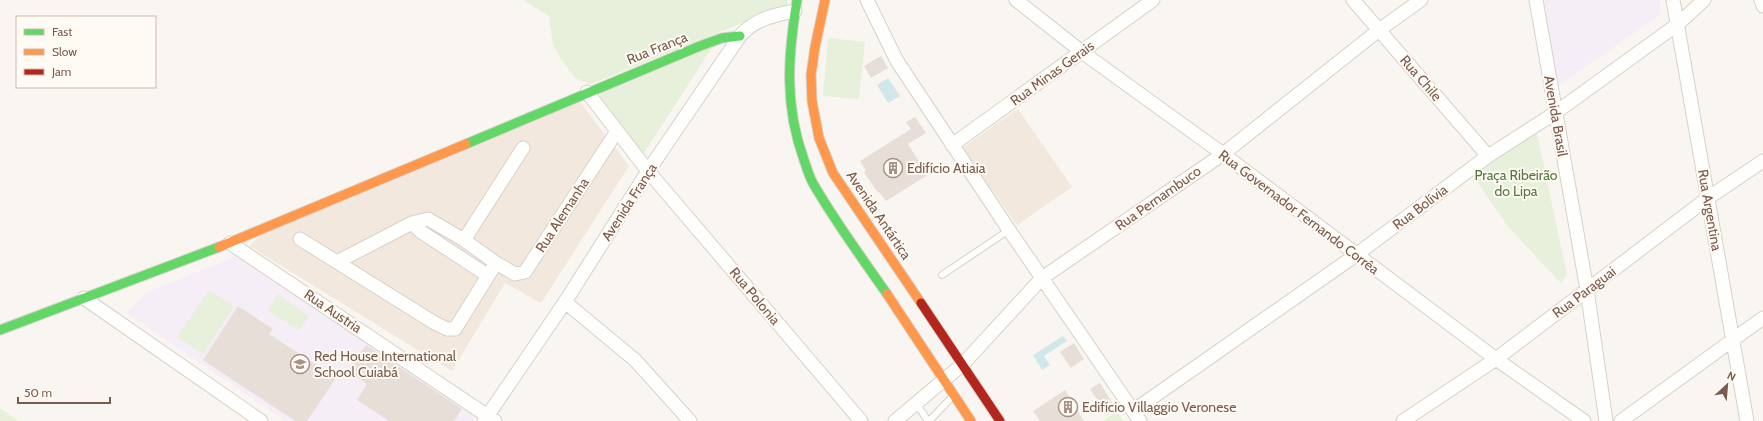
<svg xmlns="http://www.w3.org/2000/svg" width="1763" height="421" font-family="Cabin,sans-serif">
<rect width="100%" height="100%" fill="#f9f5f0"/>
<path fill="#f2e8de" d="M580,102L629,166L541,303L505,283L452,371L249,246L261,234Z
M1018,109L1072,187L1017,225L962,148Z"/>
<path fill="#f6eef6" d="M1539,0H1659L1661,14L1556,88Z
M236,256L476,415L473,421H286L126,313L147,292Z"/>
<path fill="#e7f0db" d="M523,0H788L787,5L591,84L575,78L561,59L553,45L549,16Z
M828,38L865,42L859,99L823,96Z
M713,46L644,153L638,151L598,102L602,90Z
M1536,129L1567,275L1561,283L1509,228L1473,176Z
M209,290L234,306L203,354L177,337Z
M278,294L309,316L299,331L268,310Z
M0,408L18,421H0Z
M1117,412L1124,421H1103Z"/>
<path fill="#d0e8ea" d="M888,78L900,96L888,103L877,85Z
M1063,336L1067,341L1044,356L1050,365L1042,370L1033,355Z"/>
<path fill="#e6ded7" d="M881,56L888,68L871,78L864,66Z
M915,117L926,133L908,144L921,165L920,166L926,176L886,201L879,192L878,193L864,172L866,171L860,161L911,129L906,122Z
M238,306L273,329L269,334L336,378L307,421H295L203,360Z
M1074,343L1084,359L1071,368L1060,352Z
M366,345L462,409L454,421H389L357,400L367,384L348,371Z
M1100,383L1116,409L1107,415L1090,389Z
M1065,390L1084,421H1040L1033,411Z"/>
<g fill="none" stroke-linecap="round" stroke-linejoin="round">
<g stroke="#d7d1cb" stroke-width="8">
<path id="lane" d="M942,275L1009,230
M916,403L928,421
M929,421L953,396"/>
</g>
<g stroke="#d7d1cb" stroke-width="15">
<path id="street" d="M867,0L897,61L1009,230L1140,421
M1016,0L1082,52L1223,154L1496,359L1584,421
M1353,0L1488,156
M1536,0L1587,290L1606,421
M1673,0L1747,421
M1761,0L1763,6
M587,92L648,171L861,421
M952,145L1153,0
M412,223L420,231L487,275
M300,239L433,322L447,329H455L496,263L515,274L525,272L617,131
M464,240L523,148
M230,243L495,421
M337,262L412,223L428,219L464,240L496,263
M84,298L261,421
M565,302L635,360L690,421
M1133,411L1356,255L1488,156L1555,113L1678,24L1704,0
M484,421L565,302L648,171L740,36C755,19 773,15 795,11
M895,421L963,364L1042,278L1223,154L1379,30L1421,0
M1403,421L1496,359L1708,198L1763,161
M1621,421L1763,318"/>
</g>
<g stroke="#d9d2cb" stroke-width="11">
<path id="fast" d="M797,0C788,56 784,105 804,160C807,168 809,177 814,185C836,223 862,258 887,294
M466,144L700,46L722,38L740,36
M0,330L219,247"/>
</g>
<g stroke="#d9d2cb" stroke-width="11">
<path id="slow" d="M825,0L815,47L811,75L812,101L819,138L833,173L921,303
M219,247L466,144
M887,294L971,421"/>
</g>
<g stroke="#d9d2cb" stroke-width="11">
<path id="jam" d="M921,303L1000,421"/>
</g>
<use href="#lane" stroke="#fefefd" stroke-width="6"/>
<use href="#street" stroke="#fefefd" stroke-width="13"/>
<use href="#fast" stroke="#63d668" stroke-width="9"/>
<use href="#slow" stroke="#ff974d" stroke-width="9"/>
<use href="#jam" stroke="#b3261e" stroke-width="9"/>
</g>
<defs>
<g id="building-ring" transform="scale(1)"><circle r="9.5" fill="#fffaf3" stroke="#a69286" stroke-width="1.5"/><path d="M-4-6H4V6H1V3H-1V6H-4ZM-2.5-4.3h1.7v1.8h-1.7ZM.8-4.3h1.7v1.8H.8ZM-2.5-1h1.7V.8h-1.7ZM.8-1h1.7V.8H.8Z" fill="#a69286"/></g>
<g id="school-ring" transform="scale(1)"><circle r="9.5" fill="#fffaf3" stroke="#a69286" stroke-width="1.5"/><path d="M0-5L7-2L0 1L-7-2ZM-4 1L0 2.5L4 1V4Q0 6-4 4Z" fill="#a69286"/></g>
</defs>
<g fill-rule="evenodd">
<use href="#building-ring" x="893" y="168"/>
<use href="#school-ring" x="300" y="364"/>
<use href="#building-ring" x="1068" y="407"/>
</g>
<g text-anchor="middle" dominant-baseline="central" stroke-width="4" stroke-linejoin="round" paint-order="stroke">
<g font-size="14" fill="#7a5c4d" stroke="#fffaf3">
<text transform="translate(657 48) rotate(-22)">Rua França</text>
<text transform="translate(1052 73) rotate(-36)">Rua Minas Gerais</text>
<text transform="translate(1421 78) rotate(49)">Rua Chile</text>
<text transform="translate(1556 116) rotate(80)">Avenida Brasil</text>
<text transform="translate(1158 198) rotate(-35)">Rua Pernambuco</text>
<text transform="translate(629 202) rotate(-57)">Avenida França</text>
<text transform="translate(1420 207) rotate(-37)">Rua Bolívia</text>
<text transform="translate(1710 210) rotate(80)">Rua Argentina</text>
<text transform="translate(1299 212) rotate(37)">Rua Governador Fernando Corrêa</text>
<text transform="translate(562 215) rotate(-57)">Rua Alemanha</text>
<text transform="translate(879 215) rotate(56)">Avenida Antártica</text>
<text transform="translate(1584 292) rotate(-37)">Rua Paraguai</text>
<text transform="translate(755 296) rotate(50)">Rua Polonia</text>
<text transform="translate(333 311) rotate(34)">Rua Austria</text>
</g>
<g font-size="14" fill="#7a5c4d" stroke="#fffaf3" text-anchor="start">
<text x="907" y="168">Edifício Atiaia</text>
<text x="314" y="356">Red House International<tspan x="314" dy="16">School Cuiabá</tspan></text>
<text x="1082" y="407">Edifício Villaggio Veronese</text>
</g>
<g font-size="14" fill="#537a41" stroke="#fffaf3">
<text x="1516" y="175">Praça Ribeirão<tspan x="1516" dy="16">do Lipa</tspan></text>
</g>
</g>
<rect x="16" y="16" width="140" height="72" fill="#fffaf3" stroke="#cabbb1"/>
<rect x="24" y="29" width="20" height="6" fill="#63d668" stroke="#cabbb1"/>
<text x="52" y="36" font-size="12" fill="#7a5c4d">Fast</text>
<rect x="24" y="49" width="20" height="6" fill="#ff974d" stroke="#cabbb1"/>
<text x="52" y="56" font-size="12" fill="#7a5c4d">Slow</text>
<rect x="24" y="69" width="20" height="6" fill="#b3261e" stroke="#cabbb1"/>
<text x="52" y="76" font-size="12" fill="#7a5c4d">Jam</text>
<g transform="translate(1727 385) rotate(26)" stroke="#fffaf3" stroke-width="3" paint-order="stroke">
<path d="M0-3L7 15L0 10L-7 15Z" fill="#7a5c4d"/>
<text y="-6" font-size="11" font-weight="bold" text-anchor="middle" fill="#7a5c4d">N</text>
</g>
<path d="M18 397v6h92v-6" fill="none" stroke="#7a5c4d" stroke-width="2"/>
<text x="24" y="397" font-size="12" fill="#7a5c4d" stroke="#fffaf3" stroke-width="3" paint-order="stroke">50 m</text>
</svg>
